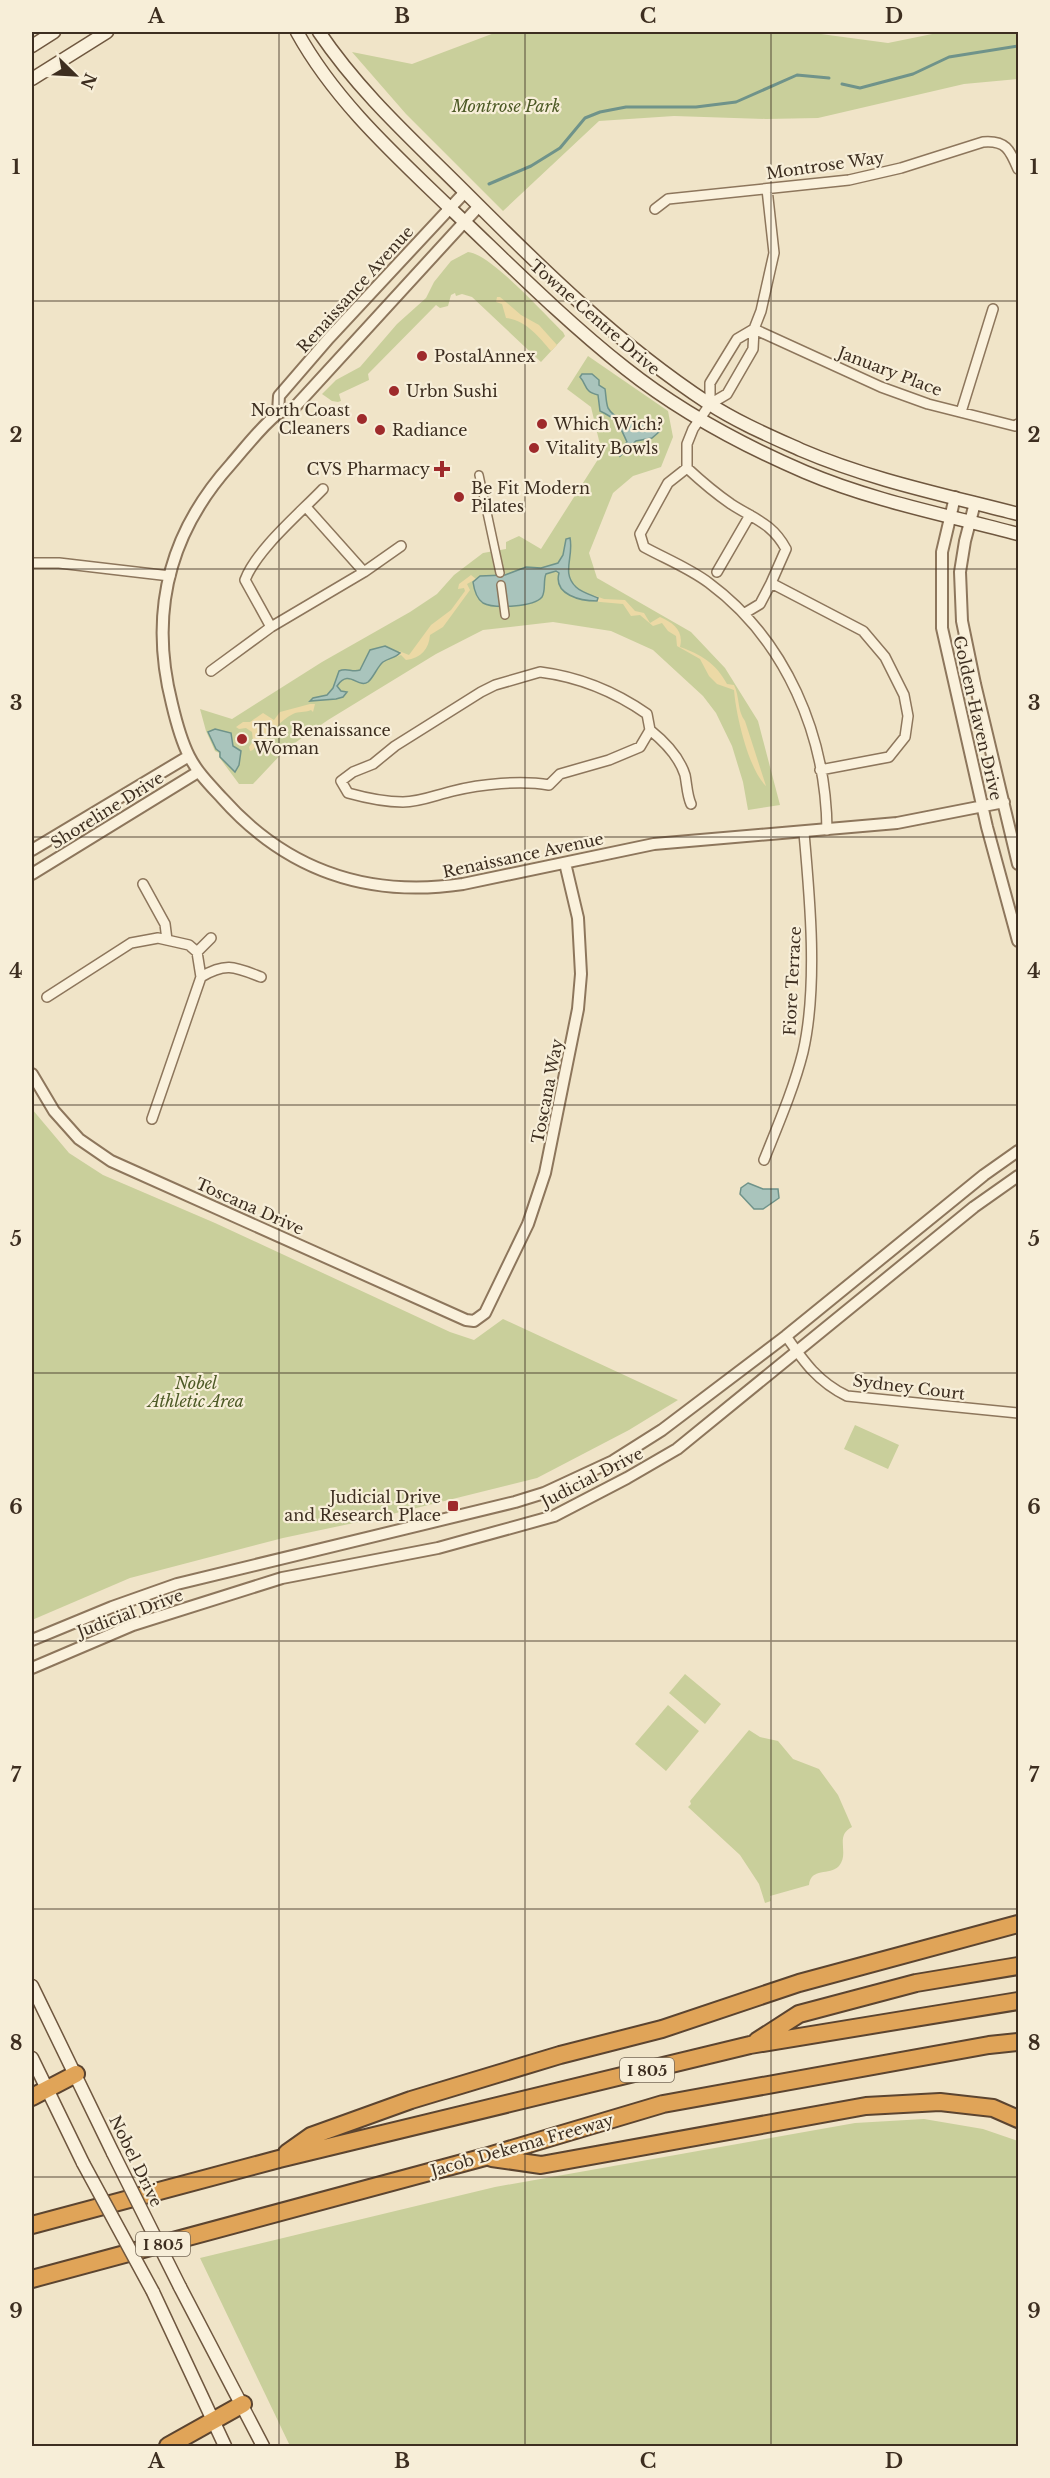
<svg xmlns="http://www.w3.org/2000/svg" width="1050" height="2478" font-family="'Libre Baskerville',serif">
<rect width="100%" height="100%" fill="#f0e4c8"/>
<path fill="#c9cf9b" d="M497,32H806L888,43L942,32H1018V79L964,84L818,118L766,119L674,116L599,121L503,211L406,114L352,52L412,64Z
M468,252C491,254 544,314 563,332L565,336L541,362L472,297L462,294L456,296L455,293L451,295L448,306L440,308L436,305L368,374L369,380L339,394L341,401L338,402L332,401L322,394L336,380L360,367L397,324L426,298L434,282L451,261Z
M588,356L668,411L673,437L661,467L633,476L613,493L589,553L597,578L691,632L725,668L758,721L780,805L748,810L743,782L732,746L716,713L703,696L653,650L611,631L553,622L483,630L436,654L328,720L286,749L253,784H239L219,757V753L215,751L206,731L200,709L232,719L322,662L410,612L437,594L454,575L483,553L506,549V542L519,536L541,549L602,453L591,407L567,389Z
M32,1109L69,1153L103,1175L215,1223L450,1332L474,1340L503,1319L678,1400L629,1430L537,1478L368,1520L283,1538L130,1578L32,1620Z
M855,1425L899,1445L888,1469L844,1449Z
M685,1674L721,1704L705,1724L669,1693Z
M668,1705L699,1731L666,1771L635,1744Z
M749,1730L760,1737L778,1741L793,1759L819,1769L838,1795L852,1827C834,1836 850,1853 839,1866C829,1876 811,1867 809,1885L770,1896L771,1901L765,1903L759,1884L740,1855L688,1807L691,1804L690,1801Z
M924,2119L983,2129L1018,2141V2446H290L200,2258L495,2187L855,2123Z"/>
<path fill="#ecd9a5" d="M497,297H500L521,315L539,325L557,345L551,351C539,337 526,320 506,318L502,304L496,302Z
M471,575L476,579L467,584L470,590L443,627L430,635C429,649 421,658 406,660L401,655L396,657L399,651L409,655L431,625L451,610L465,591L464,588L458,589L459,584Z
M593,595L604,599L625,600L635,611L644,613L650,623L660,617C674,623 684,631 680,647C700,654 716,663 727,684L734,685C740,697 737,711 745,721L766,786C749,770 736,716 734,690L717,684L709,676L700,659L677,646L676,636L668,631L662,623L653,626L640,615L631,616L623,604L589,601H597L598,598Z
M310,704H315L313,712L311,710C304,713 299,711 293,714C281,720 269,734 262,745L256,746L253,750L250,751L249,747L253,741L252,732L246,728L239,729L236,727L243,722H250L263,713L274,720L280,712Z"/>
<path fill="#a9c4bc" stroke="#6f938a" stroke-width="1.5" d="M582,374H592L599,380V385L605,389C606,395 606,403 608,408C618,425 639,420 655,425L659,427V432L652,438L636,441L620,456L619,452L627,442C619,425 619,420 600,411L598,395C584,392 587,385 580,377Z
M570,538C574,557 561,573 576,587C581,592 591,595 598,598L597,601C581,601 553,595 559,573L556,571L546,574C543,580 546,591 542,597C534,607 494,609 483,603C477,599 474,589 473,582L480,576L505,575L526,567L541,568L558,563L563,555L566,539Z
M385,646L400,653C395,658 389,658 383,662C377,667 374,677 368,682C358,689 349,668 337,686L341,691L347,692L343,697L336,699L310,701L313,698L327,695L333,688L339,671C347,667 352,673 360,670L370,650Z
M215,729L231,733L233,746L241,751L239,765L235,772L220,757V752L216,749L208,732Z
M748,1183L763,1189H778L779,1198L763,1209H754L740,1194L741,1188Z"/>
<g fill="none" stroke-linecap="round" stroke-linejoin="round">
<path stroke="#6f938a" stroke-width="3" d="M842,84L860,88L913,74L949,57L1018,46
M489,184L531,166L560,148L585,118L600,112L626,107H696L736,102L797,75L829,78"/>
<g stroke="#8d765c" stroke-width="10">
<path id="pedestrian" d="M479,475L500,573
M501,585L505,615"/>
</g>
<g stroke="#8d765c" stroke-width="12">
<path id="minor" d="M767,189L774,253L761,311L754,329L753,349L727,394L710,404L693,429L687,444V468L668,483L640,534L644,547C666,559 689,568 709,583C786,640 826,735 827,830
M655,209L668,199L849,180L901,168L983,142C1006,140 1010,150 1018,169
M754,329L881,387L928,404L1015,426L1018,424
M710,404V383L737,339L754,329
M961,412L993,309
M687,468C701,481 715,493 731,504C754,519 772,523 786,549L771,583
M306,507L364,572
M32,563H59L170,576
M717,572L750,515
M245,580C257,549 299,514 323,489
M245,580L271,627
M745,613L760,604L771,583L863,631L885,657L904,695L908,716L905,737L889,757L820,770
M211,671L271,627L364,572L401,546
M540,672C580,677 614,691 647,714L650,730L640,747L609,760L560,774L549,785C521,780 481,784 453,791C436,795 420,802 403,802C384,802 366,798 348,793L341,781L353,772L373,764L395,746L481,692L495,685Z
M650,730C665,742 679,756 685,775C687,785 687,795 691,804
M143,884L165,924L167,940
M197,952L211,938
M201,977C226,962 235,967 261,977
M47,997L131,943L158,938L189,945L197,952L201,977L152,1119
M764,1160C778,1125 794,1088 803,1052C818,987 810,899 804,833
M786,1336C804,1362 818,1382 847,1396L1018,1413"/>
</g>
<g stroke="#8d765c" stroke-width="14">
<path id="tertiary" d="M479,206L294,408C288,410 281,411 277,414C260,428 245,448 231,464C168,534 149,614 172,704C176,721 181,740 189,756C197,772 210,785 222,798C287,871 368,898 463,884L654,844L897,823L1004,802
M278,412L279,396L329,338L465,192
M955,497L942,552V628L987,827L1018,941
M975,503L965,541L960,572L962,621L975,684L1018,864
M32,850L189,756
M32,874L198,772
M32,1074L54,1111L79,1139L111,1161L466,1320L474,1321L485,1313L528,1224L545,1173L578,1009L581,974L578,918L565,863
M32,1640L112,1607L177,1584L515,1502L544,1493L613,1461L662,1430L786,1336L984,1175L1018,1151
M32,1668L133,1625L282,1578L438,1548L554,1516L627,1478L677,1449L974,1207L1018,1176"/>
</g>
<g stroke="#6f573f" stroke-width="15">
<path id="secondary" d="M297,32C335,101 394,154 451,209C508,263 563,319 625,368C679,411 742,445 805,472C873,501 947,515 1018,534
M319,32C361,94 413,140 465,192C541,268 618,344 708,403C737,422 770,436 801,450C871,480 945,495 1018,514
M32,46L54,32
M32,79L107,32
M32,1986L113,2153
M32,2058L83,2163
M180,2287L263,2446
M153,2292L225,2446"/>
</g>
<g stroke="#5b4430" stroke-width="20">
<path id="motorway" d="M757,2041L799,2014L916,1983L1018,1966
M32,2097L76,2074
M287,2153L311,2136L411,2100L560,2055L662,2029L799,1983L1018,1924
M492,2158L541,2165L866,2106L940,2102L993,2108L1018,2119
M32,2225L279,2159L750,2045L1018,2001
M32,2279L485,2157L663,2104L989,2045L1018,2042
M168,2446L243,2404"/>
</g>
<use href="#pedestrian" stroke="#faf1dc" stroke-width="7"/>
<use href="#minor" stroke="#faf1dc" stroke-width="9"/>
<use href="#tertiary" stroke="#faf1dc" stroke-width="10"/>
<use href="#secondary" stroke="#faf1dc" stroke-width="12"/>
<use href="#motorway" stroke="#e0a458" stroke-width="16"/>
<g stroke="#6f573f" stroke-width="15" stroke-linecap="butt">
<path id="secondary-bridge" d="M113,2153L180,2287
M83,2163L153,2292"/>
</g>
<use href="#secondary-bridge" stroke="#faf1dc" stroke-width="12"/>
</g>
<path fill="none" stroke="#3d2e20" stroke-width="1.5" stroke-opacity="0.55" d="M279,32V2446M525,32V2446M771,32V2446M32,301H1018M32,569H1018M32,837H1018M32,1105H1018M32,1373H1018M32,1641H1018M32,1909H1018M32,2177H1018"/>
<g fill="#9e2a2b" stroke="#f7eed8" stroke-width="2">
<circle cx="422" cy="356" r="6"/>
<circle cx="394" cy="391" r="6"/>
<circle cx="362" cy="419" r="6"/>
<circle cx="542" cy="424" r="6"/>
<circle cx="380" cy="430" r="6"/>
<circle cx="534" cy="448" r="6"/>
<path d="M439 460h6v6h6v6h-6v6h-6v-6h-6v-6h6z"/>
<circle cx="459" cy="497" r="6"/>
<circle cx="242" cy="739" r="6"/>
<rect x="447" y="1500" width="12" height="12" rx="3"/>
</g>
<g text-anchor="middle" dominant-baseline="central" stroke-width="4.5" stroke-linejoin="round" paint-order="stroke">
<g fill="#f7eed8" stroke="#756857" stroke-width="1.5">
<rect x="620" y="2058" width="54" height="24" rx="4.5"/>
<rect x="136" y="2232" width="54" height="24" rx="4.5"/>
</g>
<g font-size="15" font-weight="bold" fill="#3d2e20">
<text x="647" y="2070">I 805</text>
<text x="163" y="2244">I 805</text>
</g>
<g font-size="16" font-style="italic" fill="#4d5a26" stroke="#f7eed8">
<text x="506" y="106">Montrose Park</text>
<text x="196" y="1383">Nobel<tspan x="196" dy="18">Athletic Area</tspan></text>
</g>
<g font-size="16" fill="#3d2e20" stroke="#f7eed8">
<text transform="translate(825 165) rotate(-8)">Montrose Way</text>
<text transform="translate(355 289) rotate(-48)">Renaissance Avenue</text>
<text transform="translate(595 317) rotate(41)">Towne Centre Drive</text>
<text transform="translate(890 371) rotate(21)">January Place</text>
<text transform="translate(978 718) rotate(77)">Golden Haven Drive</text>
<text transform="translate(107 810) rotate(-32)">Shoreline Drive</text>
<text transform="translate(523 855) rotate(-12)">Renaissance Avenue</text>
<text transform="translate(792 981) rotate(-87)">Fiore Terrace</text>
<text transform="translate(547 1091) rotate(-79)">Toscana Way</text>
<text transform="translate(250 1206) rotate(24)">Toscana Drive</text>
<text transform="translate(909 1387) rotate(7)">Sydney Court</text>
<text transform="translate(592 1477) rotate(-27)">Judicial Drive</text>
<text transform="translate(130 1613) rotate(-20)">Judicial Drive</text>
<text transform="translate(522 2145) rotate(-16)">Jacob Dekema Freeway</text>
<text transform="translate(136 2161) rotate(64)">Nobel Drive</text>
</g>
<g font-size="16" fill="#3d2e20" stroke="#f7eed8" text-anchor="start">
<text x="434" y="356">PostalAnnex</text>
<text x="406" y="391">Urbn Sushi</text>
<text x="350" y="410" text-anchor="end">North Coast<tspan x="350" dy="18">Cleaners</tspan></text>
<text x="554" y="424">Which Wich?</text>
<text x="392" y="430">Radiance</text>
<text x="546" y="448">Vitality Bowls</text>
<text x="430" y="469" text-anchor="end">CVS Pharmacy</text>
<text x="471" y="488">Be Fit Modern<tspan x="471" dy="18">Pilates</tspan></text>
<text x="254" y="730">The Renaissance<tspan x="254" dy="18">Woman</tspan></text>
<text x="441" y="1497" text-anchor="end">Judicial Drive<tspan x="441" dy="18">and Research Place</tspan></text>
</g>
</g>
<rect width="1050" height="2478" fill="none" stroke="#f7eed8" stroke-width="66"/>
<g transform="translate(75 75) rotate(114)" stroke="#f7eed8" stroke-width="4.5" paint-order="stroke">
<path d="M0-4.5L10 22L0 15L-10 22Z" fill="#3d2e20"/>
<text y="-9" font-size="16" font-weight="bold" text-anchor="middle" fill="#3d2e20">N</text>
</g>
<rect x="33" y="33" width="984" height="2412" fill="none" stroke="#3d2e20" stroke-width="2"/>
<g font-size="20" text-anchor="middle" font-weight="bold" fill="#3d2e20">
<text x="156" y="23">A</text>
<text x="402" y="23">B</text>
<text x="648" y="23">C</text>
<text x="894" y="23">D</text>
<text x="16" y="174">1</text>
<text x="1034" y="174">1</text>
<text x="16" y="442">2</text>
<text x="1034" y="442">2</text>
<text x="16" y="710">3</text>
<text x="1034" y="710">3</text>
<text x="16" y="978">4</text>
<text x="1034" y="978">4</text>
<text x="16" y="1246">5</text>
<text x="1034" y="1246">5</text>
<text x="16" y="1514">6</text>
<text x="1034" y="1514">6</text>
<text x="16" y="1782">7</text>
<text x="1034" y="1782">7</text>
<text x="16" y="2050">8</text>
<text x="1034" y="2050">8</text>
<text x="16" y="2318">9</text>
<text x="1034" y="2318">9</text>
<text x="156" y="2468">A</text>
<text x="402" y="2468">B</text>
<text x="648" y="2468">C</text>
<text x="894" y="2468">D</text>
</g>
</svg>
